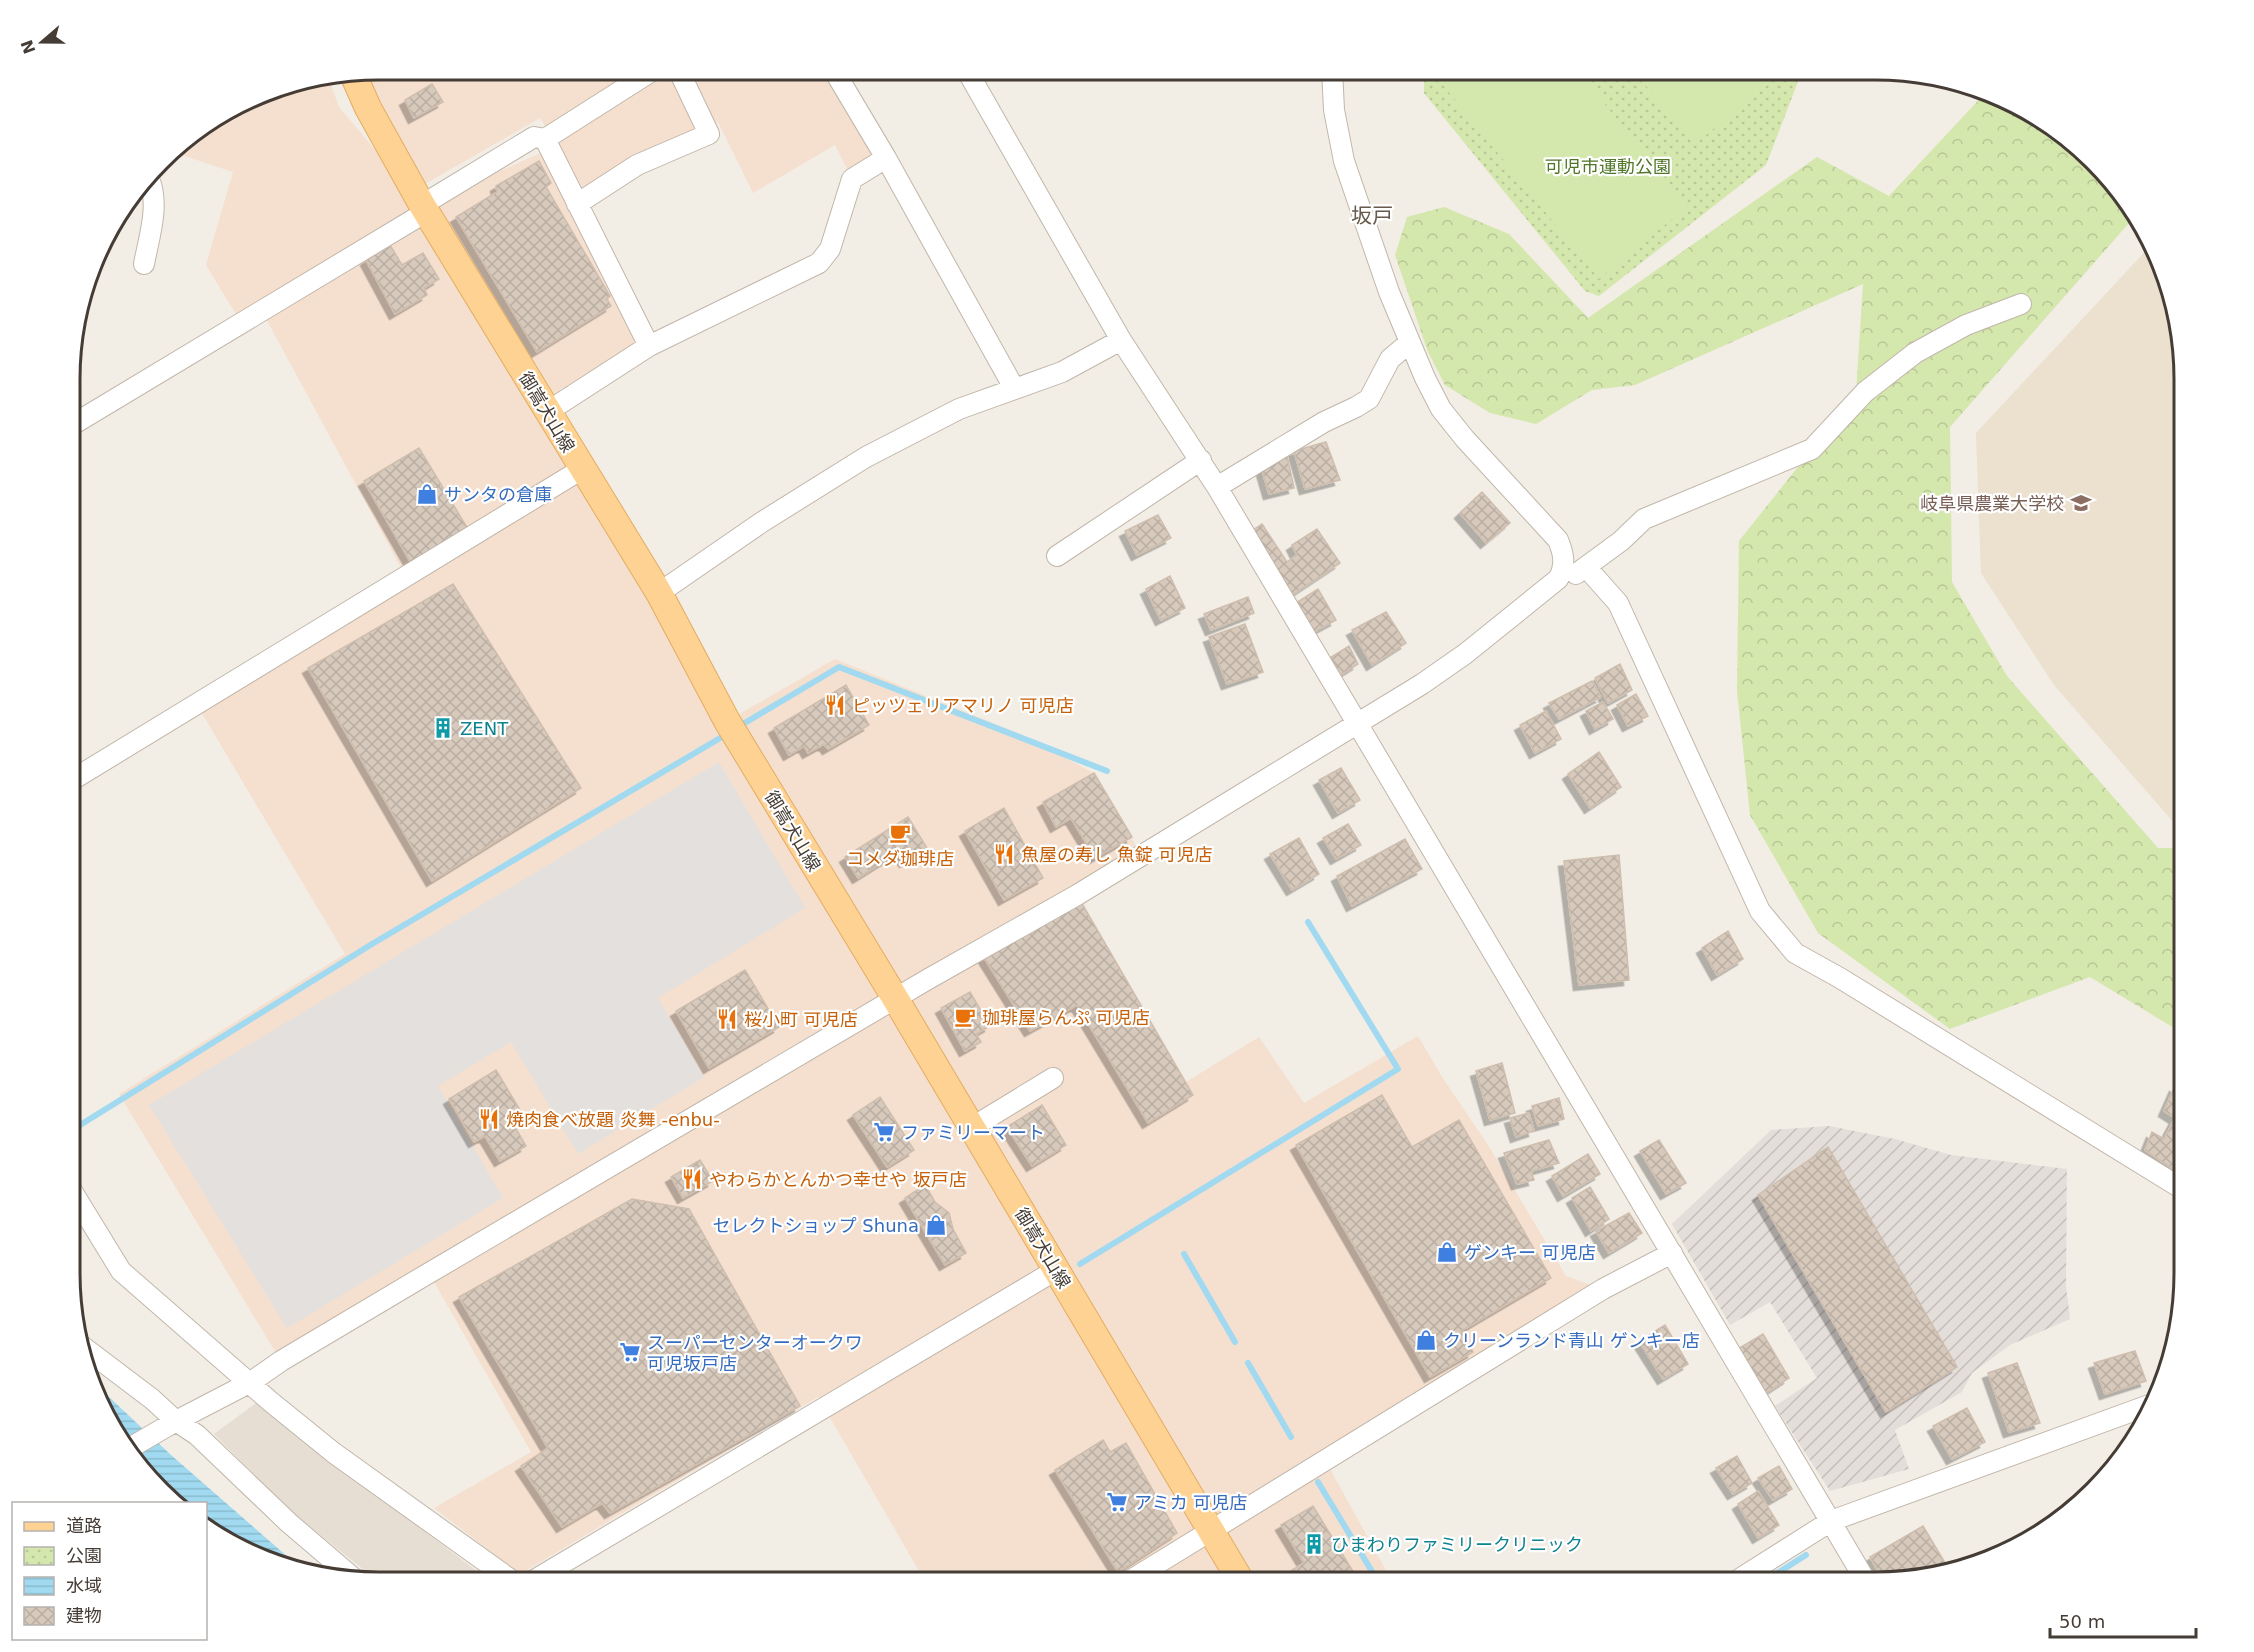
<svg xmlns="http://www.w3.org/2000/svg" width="2254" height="1652" font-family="'DejaVu Sans','Noto Sans JP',sans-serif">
<defs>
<pattern id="industrial-furrows" width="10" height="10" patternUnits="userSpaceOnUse" patternTransform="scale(1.5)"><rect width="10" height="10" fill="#e4deda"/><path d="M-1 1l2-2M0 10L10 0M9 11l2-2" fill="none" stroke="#c5bfbc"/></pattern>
<pattern id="forest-crowns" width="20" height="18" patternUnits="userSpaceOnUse" patternTransform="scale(1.5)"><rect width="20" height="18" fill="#d4e7ad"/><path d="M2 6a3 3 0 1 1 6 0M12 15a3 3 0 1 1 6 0" fill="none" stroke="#b7c795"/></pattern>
<pattern id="park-dots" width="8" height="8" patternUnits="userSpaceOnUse" patternTransform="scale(1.5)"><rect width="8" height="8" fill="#d4e7ad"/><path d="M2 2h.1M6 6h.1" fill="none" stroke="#b7c795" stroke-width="1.8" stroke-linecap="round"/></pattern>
<pattern id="water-rules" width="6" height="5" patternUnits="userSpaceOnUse" patternTransform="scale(1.5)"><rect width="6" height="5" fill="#a0d9f0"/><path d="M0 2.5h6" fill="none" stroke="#8bbbce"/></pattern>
<pattern id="building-cross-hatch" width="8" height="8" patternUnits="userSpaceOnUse" patternTransform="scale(1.5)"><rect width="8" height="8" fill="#d7cabd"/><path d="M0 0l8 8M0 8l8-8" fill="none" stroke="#baaea3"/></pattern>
<filter id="shadow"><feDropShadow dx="-5.5" dy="5.5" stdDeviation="0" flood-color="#0004"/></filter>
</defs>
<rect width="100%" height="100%" fill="#f2ede5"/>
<path fill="#e6ded3" d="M256,1403L445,1547L491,1582H379L288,1509L214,1434Z"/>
<path fill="#f5e0cf" d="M378,69H833L886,158L852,179L835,145L753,193L718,122L620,165L584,190L540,118L418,188L358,73Z
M329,79L339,107L422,205L541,153L572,210L638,345L580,384L560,389L574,457L727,721L835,659L1015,732L1094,773L1142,856L1077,895L1186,1082L1259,1037L1304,1103L1418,1036L1442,1077L1488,1145L1566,1276L1603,1289L1325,1460L1393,1583H926L818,1397L520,1574L434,1508L531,1452L429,1273L281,1361L119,1094L345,954L197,705L406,577L259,306L237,316L206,265L233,172L170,151L174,146L260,92Z"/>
<path fill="url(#industrial-furrows)" d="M1829,1126L1895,1139L1951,1155L2067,1169L2066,1286L2070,1319L2010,1345L1972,1373L1962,1392L1895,1430L1909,1469L1830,1491L1775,1406L1817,1378L1770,1302L1730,1325L1672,1224L1771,1130Z"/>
<path fill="#ece0cf" d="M2153,243L2184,358V825L2174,823L2054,685L1981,573L1976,433Z"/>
<path fill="url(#forest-crowns)" d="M1987,91L2064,133L2109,175L2136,215L1950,427L1952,582L2007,676L2158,848H2184V1034L2090,977L1950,1029L1818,933L1750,815L1737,691L1739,541L1856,394L1863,284L1635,385L1592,390L1536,424L1490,413L1445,385L1428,352L1395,255L1407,217L1444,207L1509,234L1588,318L1817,157L1889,196Z"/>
<path fill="url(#park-dots)" d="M1424,69L1801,70L1802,71L1766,165L1599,296L1585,291L1424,93Z"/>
<path fill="#d4e7ad" d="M1462,69L1577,70L1688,206L1599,279L1443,85Z
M1633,70H1781L1783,72L1694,145Z"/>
<path fill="#e3e0dd" d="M719,762L805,908L658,998L704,1077L578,1154L511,1042L438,1086L503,1198L287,1328L149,1105Z"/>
<path fill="url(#water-rules)" d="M95,1384L171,1455L305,1572L278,1566L206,1527V1504L176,1503L110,1428Z"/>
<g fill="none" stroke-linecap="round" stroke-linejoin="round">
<path stroke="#a0d9f0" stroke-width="6" d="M738,727L839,667L1107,771
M72,1130L372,944L727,734
M1184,1254L1235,1342
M1080,1264L1398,1069L1308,922
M1248,1363L1291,1437
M1318,1482L1379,1583
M1762,1583L1806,1555"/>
</g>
<path fill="url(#building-cross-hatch)" stroke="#cfbeae" stroke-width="1.5" filter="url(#shadow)" d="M432,84L443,102L414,118L405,100Z
M539,161L551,183L546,187L610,296L607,299L611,306L537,352L456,217L497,192L496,186Z
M390,245L402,265L423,253L439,279L424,288L427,295L395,314L366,260Z
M1326,442L1340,480L1305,489L1294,451Z
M419,448L468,529L411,563L364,481Z
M1287,456L1294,488L1269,494L1260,463Z
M1482,492L1510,523L1486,543L1460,513Z
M1158,515L1171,538L1137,555L1125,531Z
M1262,524L1287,562L1297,555L1292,545L1317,529L1340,563L1286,599L1247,534Z
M1170,576L1185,608L1161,620L1146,589Z
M453,584L581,788L432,881L308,668Z
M1318,589L1336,620L1314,632L1296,603Z
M1248,597L1254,613L1211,630L1204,614Z
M1386,612L1406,643L1372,665L1352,630Z
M1245,624L1263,672L1227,684L1209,637Z
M1349,646L1358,664L1339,676L1328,659Z
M1620,664L1632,690L1608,703L1595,678Z
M1592,681L1601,697L1559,719L1549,703Z
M846,685L869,725L828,749L824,744L808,753L804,746L789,755L774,728Z
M1636,694L1648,716L1628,726L1617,705Z
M1603,702L1613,719L1595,729L1586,711Z
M1546,711L1561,739L1535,753L1520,725Z
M1599,752L1621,787L1590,808L1568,774Z
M1341,768L1360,800L1338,813L1319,780Z
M1094,773L1132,837L1095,858L1071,818L1056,827L1043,802Z
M1004,808L1043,878L1004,900L965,831Z
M908,817L927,848L905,862L899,852L858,878L845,857Z
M1348,824L1361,845L1336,859L1323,838Z
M1299,838L1319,874L1292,890L1270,854Z
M1405,839L1422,869L1352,906L1337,876Z
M1619,855L1629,980L1579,985L1564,861Z
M1077,895L1193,1095L1148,1123L1077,1005L1030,1031L980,951Z
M1728,931L1743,959L1717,975L1702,948Z
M745,970L779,1027L709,1068L676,1011Z
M970,992L990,1026L976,1034L981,1042L965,1051L941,1008Z
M1502,1063L1515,1113L1490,1120L1476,1071Z
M496,1070L523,1115L512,1122L526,1146L500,1161L485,1136L474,1142L449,1099Z
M2175,1086L2184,1093V1176L2145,1150L2152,1132L2164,1139L2175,1118L2164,1111Z
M1382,1095L1412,1147L1459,1120L1551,1278L1461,1331L1473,1352L1430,1377L1296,1145Z
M880,1097L914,1150L887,1167L853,1115Z
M1559,1098L1564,1119L1538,1126L1532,1106Z
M1042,1105L1066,1145L1032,1166L1007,1127Z
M1529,1113L1534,1131L1516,1137L1510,1118Z
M1549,1140L1559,1163L1531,1171L1534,1180L1517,1184L1504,1153Z
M1659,1140L1686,1183L1666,1194L1640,1151Z
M1828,1147L1957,1367L1886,1412L1758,1195Z
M1588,1154L1600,1174L1563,1196L1552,1176Z
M700,1160L713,1181L683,1198L671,1177Z
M925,1185L935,1202L949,1213L953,1229L966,1253L945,1265L905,1198Z
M1590,1187L1609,1219L1591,1231L1572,1198Z
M632,1199L689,1209L800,1406L610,1513L602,1503L562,1527L521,1466L548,1448L459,1297Z
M1629,1213L1642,1233L1609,1253L1596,1231Z
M1665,1325L1688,1364L1663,1379L1639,1341Z
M1763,1334L1789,1378L1763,1395L1736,1350Z
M2135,1351L2146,1381L2105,1394L2094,1363Z
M2017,1363L2040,1423L2009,1432L1988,1373Z
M1967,1408L1985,1442L1952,1459L1933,1426Z
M1103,1440L1110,1452L1126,1443L1177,1533L1118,1572L1055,1470Z
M1737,1456L1752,1483L1733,1494L1716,1468Z
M1779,1466L1792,1489L1773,1500L1758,1478Z
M1758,1491L1779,1525L1758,1538L1738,1504Z
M1313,1506L1354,1573L1336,1583H1286L1282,1576L1304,1563L1281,1525Z
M1923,1526L1951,1573L1884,1582L1870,1557Z"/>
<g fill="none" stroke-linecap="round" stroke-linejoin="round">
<g stroke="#c1b6aa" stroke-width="22">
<path id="minor" d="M833,69L886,158L1014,388
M966,69L1121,340L1217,487L1867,1583
M545,139L649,346
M577,204L637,165L709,134L678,69
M422,205L534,137L545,139L655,69
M144,264C149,237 160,205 149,179
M547,412L649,346L819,263L830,249L852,179L886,158
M72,425L426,212
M1217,487L1324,422L1356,407L1369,399L1390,359L1409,343
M1057,556L1201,460
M1586,567L1618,603L1760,911L1795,953L1840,978L2184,1190
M1576,574L1621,541L1644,519L1812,449L1865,392L1915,353L1966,325L2021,304
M659,593L762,522L866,457L959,409L1062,372L1121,340
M72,780L582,469
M971,1128L1053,1078
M72,1191L121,1271L271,1402L334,1453L514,1582
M82,1346L152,1399L176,1421L197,1435L289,1523L358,1582
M128,1449L176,1421L251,1382L281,1361L429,1273L930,978L1077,895L1422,684L1465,654L1558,579C1566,566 1564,554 1558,540L1465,439L1441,409L1425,378L1389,292L1344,161L1334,110L1332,69
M531,1582L1056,1270
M1126,1583L1603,1289L1672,1253
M1733,1583L1831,1521L2152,1404"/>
</g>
<g stroke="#e3ac62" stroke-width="28">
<path id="major" d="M353,74L368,108L422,205L659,593L727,721L895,998L1242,1583"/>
</g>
<use href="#minor" stroke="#fff" stroke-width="20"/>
<use href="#major" stroke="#fed292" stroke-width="26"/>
</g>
<defs>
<g id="shop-bare" transform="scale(1.62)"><path d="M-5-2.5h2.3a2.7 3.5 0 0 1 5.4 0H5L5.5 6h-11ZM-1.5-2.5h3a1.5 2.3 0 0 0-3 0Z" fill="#3f7fe0" stroke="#fff" stroke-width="2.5" paint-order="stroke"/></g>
<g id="university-bare" transform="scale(1.62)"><path d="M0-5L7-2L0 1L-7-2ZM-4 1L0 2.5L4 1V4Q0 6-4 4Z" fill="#8d6e63" stroke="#fff" stroke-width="2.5" paint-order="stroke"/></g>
<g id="restaurant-bare" transform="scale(1.62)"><path d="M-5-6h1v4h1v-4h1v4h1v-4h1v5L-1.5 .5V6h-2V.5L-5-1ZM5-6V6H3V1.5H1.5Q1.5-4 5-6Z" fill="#e8710a" stroke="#fff" stroke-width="2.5" paint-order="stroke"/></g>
<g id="building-bare" transform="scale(1.62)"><path d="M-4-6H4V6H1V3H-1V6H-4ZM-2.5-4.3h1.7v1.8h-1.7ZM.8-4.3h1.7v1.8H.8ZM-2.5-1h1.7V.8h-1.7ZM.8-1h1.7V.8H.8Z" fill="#0f9aa8" stroke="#fff" stroke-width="2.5" paint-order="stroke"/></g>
<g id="cafe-bare" transform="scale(1.62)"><path d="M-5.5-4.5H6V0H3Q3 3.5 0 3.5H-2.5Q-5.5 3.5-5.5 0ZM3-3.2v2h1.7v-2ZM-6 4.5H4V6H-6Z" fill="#e8710a" stroke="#fff" stroke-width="2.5" paint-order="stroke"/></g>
<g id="supermarket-bare" transform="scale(1.62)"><path d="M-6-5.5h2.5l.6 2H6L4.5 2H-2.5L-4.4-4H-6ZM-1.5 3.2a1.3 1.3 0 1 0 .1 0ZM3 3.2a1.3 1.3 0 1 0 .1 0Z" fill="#3f7fe0" stroke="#fff" stroke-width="2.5" paint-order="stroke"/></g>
</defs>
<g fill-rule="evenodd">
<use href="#shop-bare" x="427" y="494"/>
<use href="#university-bare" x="2081" y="503"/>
<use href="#restaurant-bare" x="835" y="705"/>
<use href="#building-bare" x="443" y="728"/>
<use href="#cafe-bare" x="900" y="833"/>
<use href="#restaurant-bare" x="1004" y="854"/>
<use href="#cafe-bare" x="965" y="1017"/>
<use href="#restaurant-bare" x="727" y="1019"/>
<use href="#restaurant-bare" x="489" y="1119"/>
<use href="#supermarket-bare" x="884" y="1132"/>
<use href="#restaurant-bare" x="692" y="1179"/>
<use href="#shop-bare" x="936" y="1225"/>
<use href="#shop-bare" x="1447" y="1252"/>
<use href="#shop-bare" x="1426" y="1340"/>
<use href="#supermarket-bare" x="630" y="1352"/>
<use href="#supermarket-bare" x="1117" y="1502"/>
<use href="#building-bare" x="1314" y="1544"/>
</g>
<g text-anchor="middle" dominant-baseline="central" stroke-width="4.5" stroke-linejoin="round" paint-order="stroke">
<g font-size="18" fill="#507628" stroke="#fff">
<text x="1608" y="166">可児市運動公園</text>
</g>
<g font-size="18" fill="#453c35" stroke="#fff">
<text transform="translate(547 412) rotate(59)">御嵩犬山線</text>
<text transform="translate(793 831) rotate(59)">御嵩犬山線</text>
<text transform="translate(1043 1248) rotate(59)">御嵩犬山線</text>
</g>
<g font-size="18" fill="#366cbe" stroke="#fff" text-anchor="start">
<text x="444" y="494">サンタの倉庫</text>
<text x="901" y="1132">ファミリーマート</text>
<text x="919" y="1225" text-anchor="end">セレクトショップ Shuna</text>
<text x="1464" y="1252">ゲンキー 可児店</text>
<text x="1443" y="1340">クリーンランド青山 ゲンキー店</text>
<text x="647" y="1342">スーパーセンターオークワ<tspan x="647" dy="21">可児坂戸店</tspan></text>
<text x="1134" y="1502">アミカ 可児店</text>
</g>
<g font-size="18" fill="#785e54" stroke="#fff" text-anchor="end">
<text x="2064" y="503">岐阜県農業大学校</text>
</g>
<g font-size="18" fill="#c56008" stroke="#fff" text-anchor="start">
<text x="852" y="705">ピッツェリアマリノ 可児店</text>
<text x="1021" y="854">魚屋の寿し 魚錠 可児店</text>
<text x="900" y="858" text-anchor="middle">コメダ珈琲店</text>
<text x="982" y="1017">珈琲屋らんぷ 可児店</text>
<text x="744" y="1019">桜小町 可児店</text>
<text x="506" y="1119">焼肉食べ放題 炎舞 ‐enbu‐</text>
<text x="709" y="1179">やわらかとんかつ幸せや 坂戸店</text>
</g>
<g font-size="18" fill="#0d838f" stroke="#fff" text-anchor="start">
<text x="460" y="728">ZENT</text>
<text x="1331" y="1544">ひまわりファミリークリニック</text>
</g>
<g font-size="21" fill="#67594c" stroke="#fff">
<text x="1372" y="216">坂戸</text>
</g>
</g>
<path d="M0 0H2254V1652H0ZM379 80H1875A299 299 0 0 1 2174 379V1273A299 299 0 0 1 1875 1572H379A299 299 0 0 1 80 1273V379A299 299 0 0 1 379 80Z" fill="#fff" fill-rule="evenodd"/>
<path fill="none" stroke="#453c35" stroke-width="3" d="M379 80H1875A299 299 0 0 1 2174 379V1273A299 299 0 0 1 1875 1572H379A299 299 0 0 1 80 1273V379A299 299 0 0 1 379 80Z"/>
<rect x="12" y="1502" width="195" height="138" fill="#ffffff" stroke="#b5b1ae" stroke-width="1.5"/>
<rect x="24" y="1522" width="30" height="9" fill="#fed292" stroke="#b5b1ae" stroke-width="1.5"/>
<text x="66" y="1532" font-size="18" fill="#453c35">道路</text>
<rect x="24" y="1547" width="30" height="18" fill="url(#park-dots)" stroke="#b5b1ae" stroke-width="1.5"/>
<text x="66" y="1562" font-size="18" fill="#453c35">公園</text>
<rect x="24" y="1577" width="30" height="18" fill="url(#water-rules)" stroke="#b5b1ae" stroke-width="1.5"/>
<text x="66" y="1592" font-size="18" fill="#453c35">水域</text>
<rect x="24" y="1607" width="30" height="18" fill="url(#building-cross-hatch)" stroke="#b5b1ae" stroke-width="1.5"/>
<text x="66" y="1622" font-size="18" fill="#453c35">建物</text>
<g transform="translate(42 42) rotate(250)" stroke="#ffffff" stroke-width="4.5" paint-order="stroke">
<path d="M0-4.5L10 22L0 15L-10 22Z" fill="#453c35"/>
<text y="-9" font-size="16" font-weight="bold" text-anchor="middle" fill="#453c35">N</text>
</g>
<path d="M2050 1628v9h146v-9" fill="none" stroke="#453c35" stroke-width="3"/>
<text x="2059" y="1628" font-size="18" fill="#453c35" stroke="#ffffff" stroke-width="4.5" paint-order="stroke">50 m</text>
</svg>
